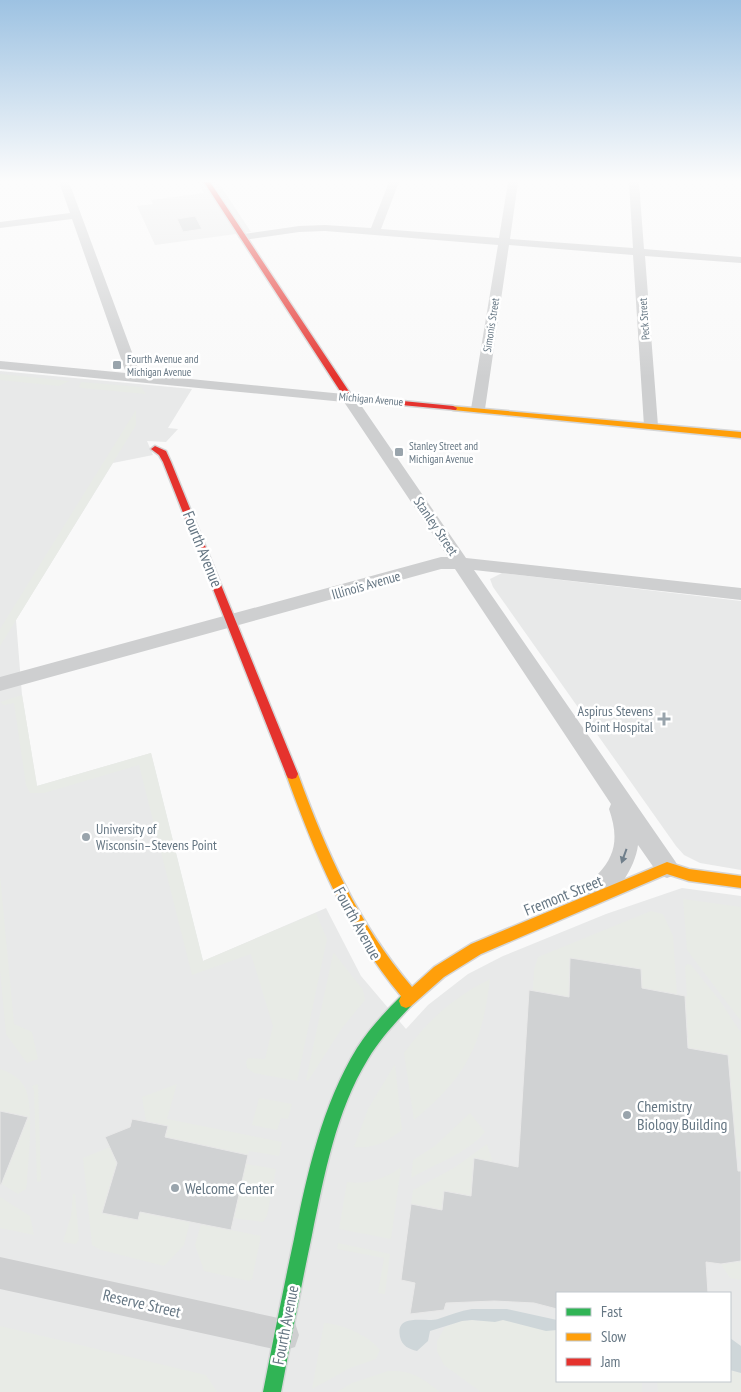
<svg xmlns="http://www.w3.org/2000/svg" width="741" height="1392" font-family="'PT Sans Narrow',sans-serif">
<rect width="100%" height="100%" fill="#f9f9f9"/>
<path fill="#e8e9e9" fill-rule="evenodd" d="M198,182H218L251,232L155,245L137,206L153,204L151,200L204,193Z
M0,371L192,389L168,428L178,429L166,442L147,441L153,455L113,463L16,620L22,695L37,786L151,753L203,961L326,908L361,976L406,1029L428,1005L468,974L503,956L606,914L682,888L741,896V1392H0ZM557,1293H730V1381H557Z
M502,573L741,601V870L700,863L684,855L676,846L493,587L490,579Z"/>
<path fill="#e8ebe6" d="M0,374L69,381L59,386L0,380Z
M81,382L141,387L146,394L82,388L79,387Z
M136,410V425L0,646V629Z
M22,695L37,786L151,753L203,961L316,913L327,939L297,1081L254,1073L247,1068L246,1062L248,1058L265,1059L273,1026L251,954L192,975L139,765L44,793H30L26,785L14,703L4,705L0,702Z
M0,875L14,1024L32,1032L38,1059L27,1063L6,1034L0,971Z
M683,899L741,907V1021L687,950Z
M651,911L663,914L673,936L677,995L665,1004L570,958L569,997L533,991L534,969L538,957Z
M334,953L363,990L365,1000L342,1028L308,1081L306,1080L333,954Z
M687,964L691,965L720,1001L741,1033V1157L736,1156L728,1055L688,1048L685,996H687L685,967Z
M490,979C482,1046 466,1077 414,1120L404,1053C428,1020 454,997 490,979Z
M395,1064L402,1130C386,1142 374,1149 354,1147L368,1109Z
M0,1069C11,1073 21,1078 26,1090C34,1112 28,1159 27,1183L26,1189L18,1194L0,1183V1168L7,1170L28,1117L0,1111Z
M38,1084L41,1181L37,1182L34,1091L32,1086Z
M177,1084L167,1119L282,1142L279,1156L249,1151L248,1155L165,1137L168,1126L146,1121L142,1097Z
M259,1098L292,1104L288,1119L281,1118L277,1130L252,1125Z
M470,1113L485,1132C465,1155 436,1163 411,1178L413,1160L435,1146Z
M487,1144L493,1163L471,1196L444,1191L442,1210L411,1204L413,1190L454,1168Z
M110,1147L117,1163L102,1213L138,1219L140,1212L190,1222L184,1245L164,1266L101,1250L92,1245L83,1158Z
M246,1164L276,1169L267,1216L263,1222L233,1218Z
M401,1167L391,1239L339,1229L347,1182C367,1185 385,1179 401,1167Z
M73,1194H75L79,1239L76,1244L63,1242L71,1216Z
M0,1197L30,1216L34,1235L0,1228Z
M201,1224L261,1236L252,1279L249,1281L204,1271L195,1245Z
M338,1243L390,1254L385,1294L378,1293L384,1258L337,1249Z
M741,1261V1280L730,1278L721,1264Z
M472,1320C483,1322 493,1320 503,1320C522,1320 538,1331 557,1330V1381H642V1392H481L444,1365L437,1351V1341L445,1327L462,1321Z
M324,1323C342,1324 368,1335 380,1350L376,1359L350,1368L312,1389Z
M0,1326L206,1375L217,1392H0Z
M730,1370L741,1373V1392H658L657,1381H730Z
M388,1371C412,1370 421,1377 440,1392H337L352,1383Z"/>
<path fill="#ced6d9" d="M472,1309H507L557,1320V1330L546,1331L503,1320L495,1322L472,1320L462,1321L430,1331L428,1341L417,1351C409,1349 402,1346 400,1337C395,1312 426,1323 438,1319C450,1315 460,1311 472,1309Z
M730,1338L741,1346V1373L730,1370Z"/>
<path fill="#d0d2d3" stroke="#e8e8e8" d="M195,216L202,229L183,232L177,219Z
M570,958L641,969L642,988L685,996L688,1048L728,1055L738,1171H741V1261L721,1264L706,1262L708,1293H557V1309L534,1303L494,1301L446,1303L444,1310L410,1314L415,1283L401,1280L411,1204L442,1210L444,1191L471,1196L474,1158L518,1167L529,990L569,997Z
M0,1111L28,1117L1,1185H0Z
M132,1119L168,1126L165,1137L248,1155L231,1230L140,1212L138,1220L102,1213L117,1163L105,1137L130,1127Z"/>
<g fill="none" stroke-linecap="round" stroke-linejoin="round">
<g stroke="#d5d6d7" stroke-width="3">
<path id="fast" d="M406,994L411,996L413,1001L411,1006C395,1023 380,1039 368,1059C336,1111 324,1176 312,1235C301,1287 291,1340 281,1392H263C273,1341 283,1290 294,1239C307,1174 322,1105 357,1048C369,1029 385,1012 401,996Z"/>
</g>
<g stroke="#d5d6d7" stroke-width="3">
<path id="slow" d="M450,406L741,432V438L453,410L449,408Z
M292,769L296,770L298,774C327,853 357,922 412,987L434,967L471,944L667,862L689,869L741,876V888L689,881L667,874L481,954L444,977L411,1006L406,1008L401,1006L399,1001L401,996C346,930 315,854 286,774L288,770Z"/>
</g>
<g stroke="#d5d6d7" stroke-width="3">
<path id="jam" d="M204,182H210L352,396L453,406L457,408L456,410L346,400Z
M155,446L166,451L171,462L298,774L296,778L292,779L288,778L286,774L163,462L159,455L151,449Z"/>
</g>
<path fill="#cecfd0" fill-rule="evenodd" d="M59,182H69L140,374L354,395L466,558L741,588V600L474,570L675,861L679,868L675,875L667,878L659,875L638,845C635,868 616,898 593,907L585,904L581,896C585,887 592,882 598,874C617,854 618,835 609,809L611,804L455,569H441L0,691V677L441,557H448L344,402L0,369V361L126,373L72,219L0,228V222L70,213Z
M389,182H399L381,229L499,238L508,182H518L510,239L633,248L629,182H639L644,249L741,257V263L645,256L658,426L656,429H646L644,426L633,255L509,245L485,409L478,413L471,409L498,245L325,231L299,232L243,240L238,237L243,234L299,226L325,225L371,228Z
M0,1257L283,1319L295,1323L299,1335L295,1347L283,1351L0,1289Z"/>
<use href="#fast" fill="#30b455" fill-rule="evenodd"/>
<use href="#slow" fill="#ff9f0a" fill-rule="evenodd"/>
<use href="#jam" fill="#e5322d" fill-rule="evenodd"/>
</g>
<defs><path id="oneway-solid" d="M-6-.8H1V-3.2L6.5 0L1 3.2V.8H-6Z" transform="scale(1.25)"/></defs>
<use fill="#707f8b" href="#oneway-solid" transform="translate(624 856) rotate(110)"/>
<linearGradient id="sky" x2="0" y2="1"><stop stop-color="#9dc2e2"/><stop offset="0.48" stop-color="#fcfcfc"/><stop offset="1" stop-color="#fcfcfc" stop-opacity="0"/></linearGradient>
<rect width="741" height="377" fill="url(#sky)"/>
<g fill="#99a4ac" stroke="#fff" stroke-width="2">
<rect x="112" y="360" width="10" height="10" rx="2.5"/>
<rect x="394" y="447" width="10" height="10" rx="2.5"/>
<path d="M661.5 711.5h5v5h5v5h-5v5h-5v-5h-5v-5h5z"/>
<circle cx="86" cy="837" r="5"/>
<circle cx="627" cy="1115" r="5"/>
<circle cx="175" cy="1188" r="5"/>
</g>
<g text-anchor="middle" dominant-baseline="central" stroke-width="5" stroke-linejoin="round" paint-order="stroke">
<g font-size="11" fill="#657683" stroke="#fff">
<text transform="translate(644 319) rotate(-94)">Peck Street</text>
<text transform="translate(491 325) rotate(-81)">Simonis Street</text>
<text transform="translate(371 399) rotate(5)">Michigan Avenue</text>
</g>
<g font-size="11" fill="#657683" stroke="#fff" text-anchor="start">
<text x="127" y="359">Fourth Avenue and<tspan x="127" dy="13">Michigan Avenue</tspan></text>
<text x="409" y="446">Stanley Street and<tspan x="409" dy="13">Michigan Avenue</tspan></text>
</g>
<g font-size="14" fill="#657683" stroke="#fff">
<text transform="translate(436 526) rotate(56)">Stanley Street</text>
<text transform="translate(366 585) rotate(-16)">Illinois Avenue</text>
</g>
<g font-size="14" fill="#657683" stroke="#fff" text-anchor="end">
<text x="653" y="711">Aspirus Stevens<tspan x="653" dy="16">Point Hospital</tspan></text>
<text x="96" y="829" text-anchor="start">University of<tspan x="96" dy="16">Wisconsin–Stevens Point</tspan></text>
</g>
<g font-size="16" fill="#657683" stroke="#fff">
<text transform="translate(203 549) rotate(68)">Fourth Avenue</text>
<text transform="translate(563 895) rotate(-22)">Fremont Street</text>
<text transform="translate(358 923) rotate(61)">Fourth Avenue</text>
<text transform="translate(142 1303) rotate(13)">Reserve Street</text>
<text transform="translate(285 1325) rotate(-79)">Fourth Avenue</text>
</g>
<g font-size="16" fill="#657683" stroke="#fff" text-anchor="start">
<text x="637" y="1106">Chemistry<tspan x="637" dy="18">Biology Building</tspan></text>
<text x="185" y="1188">Welcome Center</text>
</g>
</g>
<rect x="556" y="1292" width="175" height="90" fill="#ffffff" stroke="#c1c8cd"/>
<rect x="566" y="1308" width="25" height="8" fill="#30b455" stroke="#c1c8cd"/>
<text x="601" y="1317" font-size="15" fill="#657683">Fast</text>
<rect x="566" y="1333" width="25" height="8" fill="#ff9f0a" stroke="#c1c8cd"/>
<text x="601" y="1342" font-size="15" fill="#657683">Slow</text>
<rect x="566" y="1358" width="25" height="8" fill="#e5322d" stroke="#c1c8cd"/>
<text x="601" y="1367" font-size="15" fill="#657683">Jam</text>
</svg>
